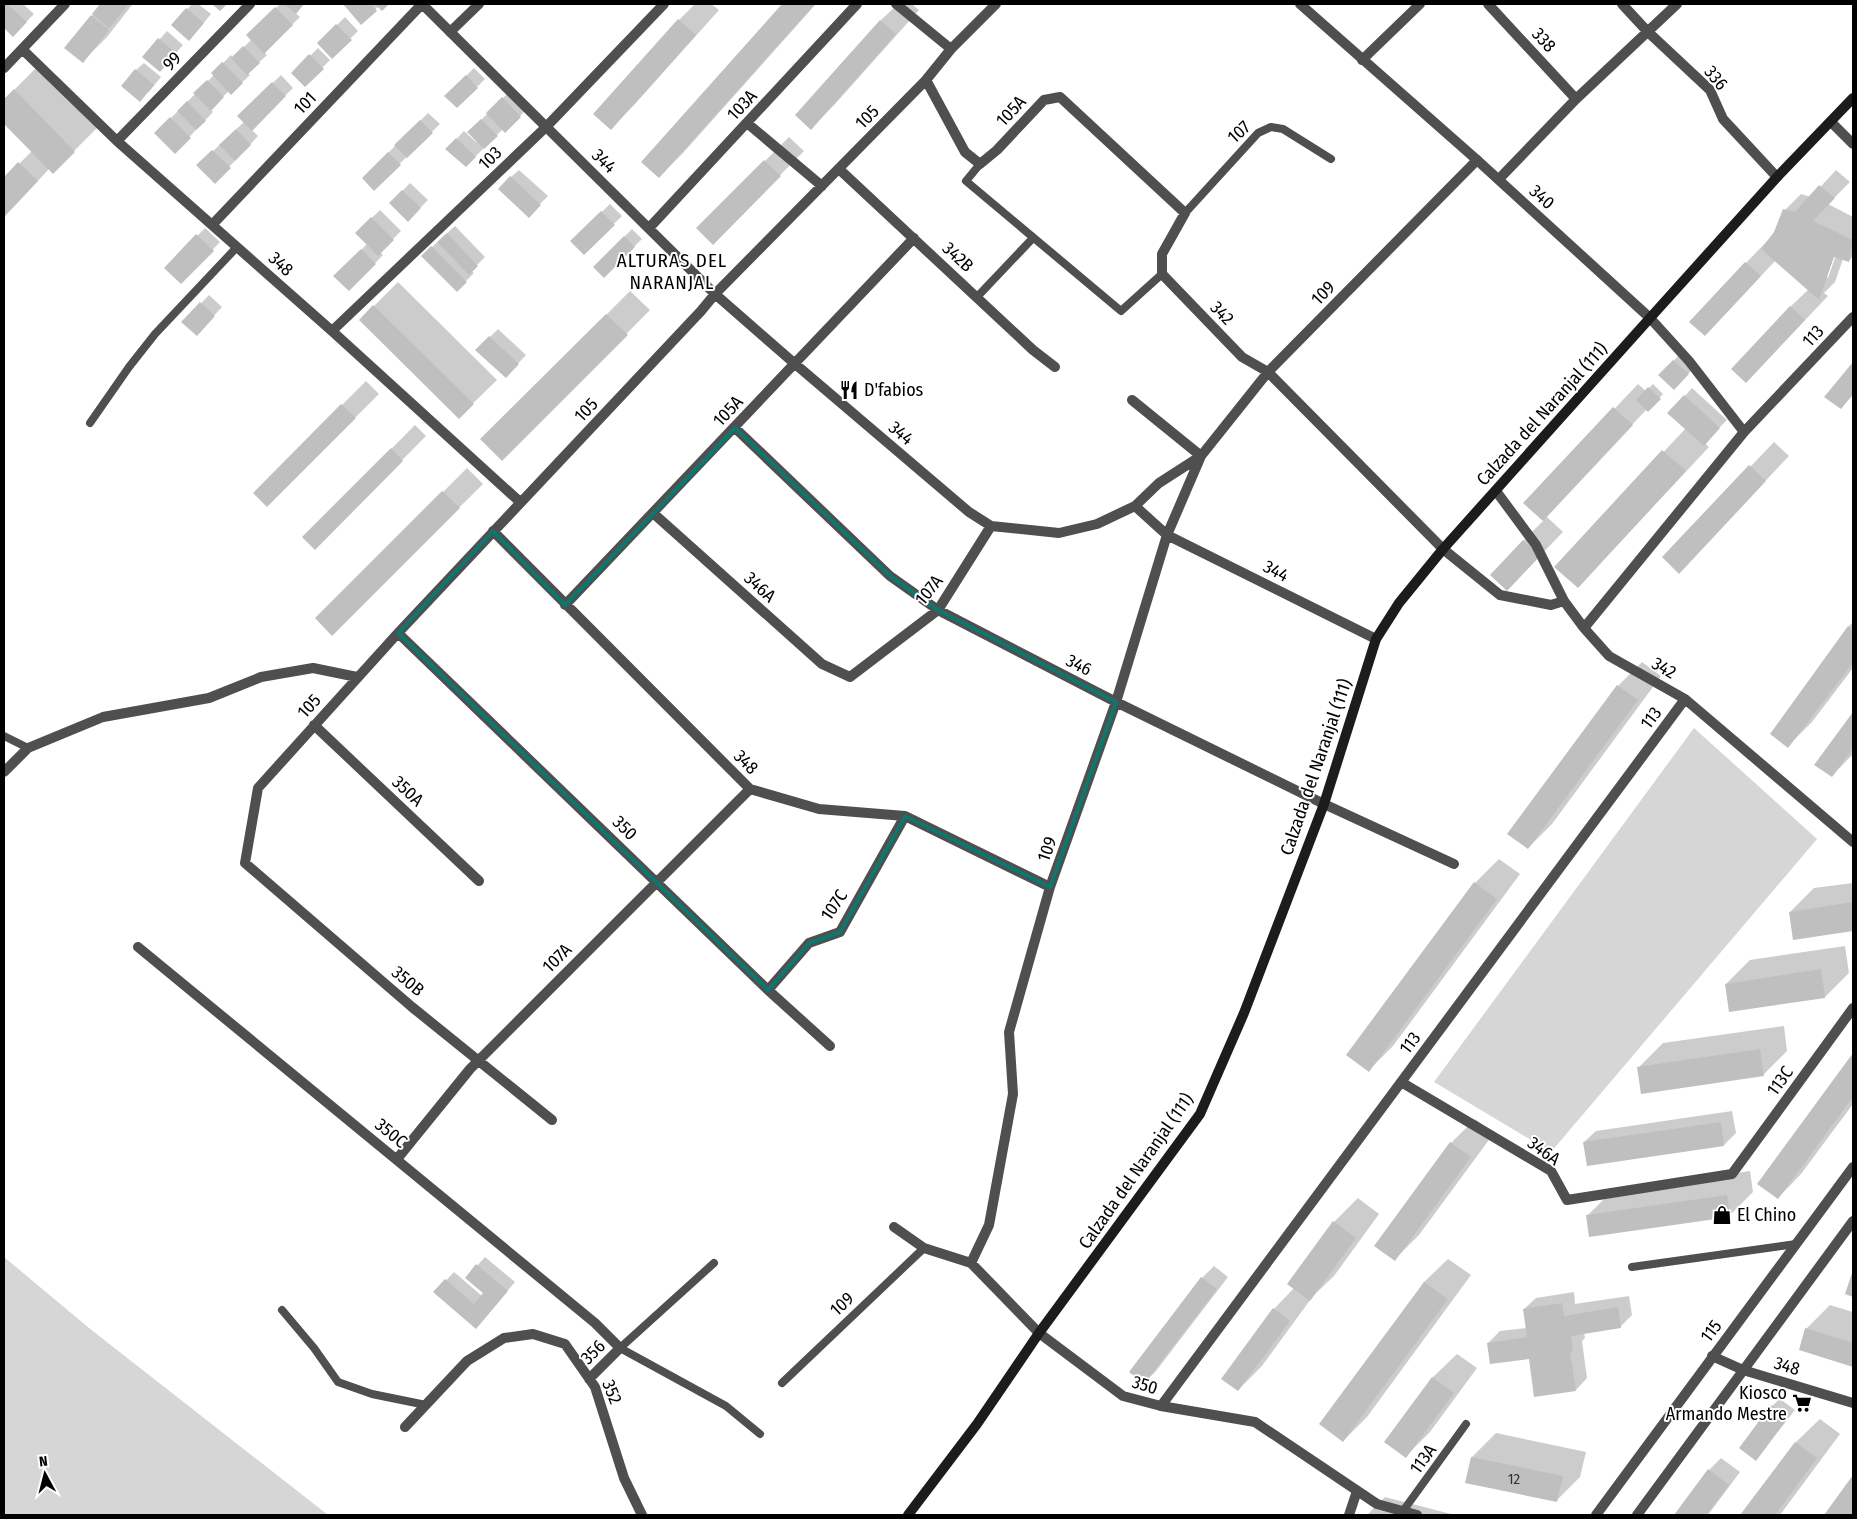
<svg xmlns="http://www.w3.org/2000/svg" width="1857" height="1519" font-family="'Fira Sans Condensed',sans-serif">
<rect width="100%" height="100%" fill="#fff"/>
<path fill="#d6d6d6" d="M1694,728L1817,839L1551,1152L1434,1082Z
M4,1257L89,1328L328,1515H4Z"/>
<path fill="#0003" fill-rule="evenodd" d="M4,4H23L34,14L13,35L4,26Z
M102,4H131L132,5L107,37L83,61L66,47Z
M192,4H198L211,14L197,31L173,25Z
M280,4H304L295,13L300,17L264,52L267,55L248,73L250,75L231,93L229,91L210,109L213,112L175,152L156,133L214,75L212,74L231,55L233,58L252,39L248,35Z
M344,4H387L382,9L379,6L361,23Z
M695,4H711L719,10L635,104L611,128L679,20Z
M783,4H816L683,153L659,177L642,162Z
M898,4H912L919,10L835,104L811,128L880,21Z
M345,17L358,31L332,57L319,43Z
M167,31L183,45L167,63L144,57Z
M318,48L330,60L305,85L293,73Z
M144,63L161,77L148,93L136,70Z
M38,66L98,127L53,172L49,169L4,217V179L32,151L4,123V100Z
M474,68L485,79L457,107L446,96Z
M281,75L293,88L251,129L258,136L215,182L198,165L244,122L239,116Z
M510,91L528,108L505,131L503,129L466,166L447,149L464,131L476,142L478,141L469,132Z
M428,113L440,124L374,189L363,178Z
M789,137L804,151L713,243L698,228Z
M519,170L548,196L536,208L511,177Z
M1836,170L1850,182L1828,204L1853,217V256L1849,261L1843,259L1835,282L1824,293L1828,296L1770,357L1790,307L1809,289L1776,260L1728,311L1746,263L1775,233L1785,210L1801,194L1811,197ZM1835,251L1837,252L1828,278L1826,276Z
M410,183L428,200L408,220L391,203Z
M610,204L622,216L584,253L572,241Z
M380,210L401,231L380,252L383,255L349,290L335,276L367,244L356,233Z
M455,226L485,257L471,271L474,273L457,290L422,256Z
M205,228L220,242L181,283L166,268Z
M632,229L642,239L604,276L595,267Z
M398,282L497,380L459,417L360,320Z
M630,291L650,310L502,459L482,439Z
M209,295L222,307L197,334L183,322Z
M498,329L526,355L513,369L477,350Z
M1681,353L1696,366L1674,388L1660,375Z
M1853,364V395L1841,408L1826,397Z
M366,381L379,394L267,505L254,493Z
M1638,384L1646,391L1653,384L1663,394L1648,410L1647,409L1546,516L1563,532L1507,590L1523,541L1544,520L1525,503Z
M1692,388L1727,420L1704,443L1709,447L1578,587L1556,567L1686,428L1685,396Z
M415,425L426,436L315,548L304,537Z
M1774,442L1789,456L1679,572L1664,557Z
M467,468L483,484L332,634L317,618Z
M1853,622V668L1812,722L1788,746L1848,627Z
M1642,662L1661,676L1552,824L1528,848L1509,834L1618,686Z
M1853,714V754L1832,776L1816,764Z
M1499,859L1520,874L1393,1046L1369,1070L1475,883Z
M1853,883V930L1794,938L1790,912L1814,888Z
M1845,946L1849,973L1825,997L1726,984L1750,960Z
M1784,1026L1787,1051L1763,1075L1639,1067L1663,1043Z
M1853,1055V1104L1801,1174L1778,1198L1759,1184Z
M1732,1111L1736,1133L1724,1145L1584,1142L1596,1131Z
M1475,1119L1494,1133L1419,1235L1395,1259L1451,1143Z
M1750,1171L1753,1192L1729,1216H1587L1611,1192Z
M1358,1198L1379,1214L1334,1276L1313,1296L1262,1366L1238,1390L1274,1309L1294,1288L1334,1222Z
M485,1257L515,1282L484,1319L435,1292L454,1272L482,1296L485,1293L467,1277Z
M1448,1259L1471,1275L1367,1417L1343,1441L1424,1282Z
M1214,1266L1228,1277L1156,1371L1144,1383L1202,1278Z
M1574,1292L1575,1304L1629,1296L1632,1315L1620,1327L1584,1332L1585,1338L1582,1341L1587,1378L1576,1390L1530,1357L1488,1343L1500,1331L1527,1328L1524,1309L1536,1298Z
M1830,1305L1853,1312V1365L1800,1349L1806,1329Z
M1457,1354L1477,1368L1430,1432L1406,1456L1386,1442L1433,1377Z
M1780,1399L1795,1410L1756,1459L1772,1406Z
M1820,1419L1840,1434L1780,1515H1742L1796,1442Z
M1496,1433L1586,1452L1580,1477L1556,1501L1467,1482L1472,1457Z
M1721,1458L1740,1472L1708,1515H1676L1709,1470Z
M1853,1477V1515H1825Z
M1385,1497L1455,1515H1367Z"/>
<path fill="#bfbfbf" d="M4,4H7L27,22L13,37L4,28Z
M100,4H129L109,28L92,14Z
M212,4H227L220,11Z
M284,4H304L296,14Z
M343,4H371L377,11L361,25Z
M375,4H389L382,11Z
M782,4H815L659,178L641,162Z
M275,7L293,25L264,54L246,35Z
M186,8L204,23L189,41L171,25Z
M91,15L109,30L83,63L64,48Z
M678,19L696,35L611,130L593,114Z
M880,20L896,34L811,130L795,115Z
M336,24L352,40L332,59L317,43Z
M158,38L176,53L160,72L142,57Z
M243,46L260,63L247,75L231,58Z
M309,54L324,69L305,87L291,73Z
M222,62L243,83L231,95L211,73Z
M135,69L154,85L140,102L121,86Z
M466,75L478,88L457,108L444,96Z
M207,80L224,97L211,111L193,93Z
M272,82L286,96L252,131L237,116Z
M14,89L75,152L53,174L4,124V99Z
M502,97L521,117L505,133L486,113Z
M187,101L206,121L196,130L177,111Z
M170,117L191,138L175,154L154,133Z
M481,119L498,136L484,149L467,132Z
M420,120L433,133L407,158L394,145Z
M236,129L251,145L235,161L219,145Z
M456,138L476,157L466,167L445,149Z
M212,150L231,168L215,184L196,165Z
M388,152L401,165L374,191L362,178Z
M764,160L781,176L713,245L696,228Z
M18,162L38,181L4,217V177Z
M510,176L541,205L529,218L498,189Z
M1819,185L1835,198L1813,221L1853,240L1849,262L1834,257L1819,300L1761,249L1774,232L1783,209L1795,212Z
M402,190L421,208L408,222L389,203Z
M601,211L615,225L584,255L570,241Z
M371,217L394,240L378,256L355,233Z
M447,233L478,266L469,275L437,242Z
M196,234L214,251L181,284L164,268Z
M624,236L635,247L604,278L593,267Z
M431,246L467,282L457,292L421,256Z
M361,249L376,264L349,291L333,276Z
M1745,262L1761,276L1705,336L1689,322Z
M200,302L215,316L197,336L181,322Z
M373,305L474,404L459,419L359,320Z
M1790,306L1805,320L1746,383L1731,369Z
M606,314L628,335L502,461L480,439Z
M489,336L519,364L506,378L475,350Z
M1673,360L1689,374L1674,390L1658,375Z
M1853,362V394L1841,409L1824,397Z
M1648,387L1661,399L1648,412L1636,400Z
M1684,395L1720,428L1704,446L1667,413Z
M341,404L356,418L267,507L253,493Z
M1613,407L1633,425L1543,521L1523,503Z
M391,448L403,461L315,550L302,537Z
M1662,450L1686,471L1578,588L1554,567Z
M1749,465L1766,481L1679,574L1662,557Z
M442,491L460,508L332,636L315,618Z
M1523,540L1540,556L1507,591L1490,575Z
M1848,626L1853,631V663L1788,748L1770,734Z
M1617,685L1638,700L1528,849L1507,834Z
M1853,712V748L1832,777L1814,765Z
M1474,882L1497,899L1369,1072L1346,1055Z
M1853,902V931L1793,940L1789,912Z
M1821,969L1825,998L1729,1012L1725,984Z
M1760,1049L1764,1076L1641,1094L1637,1067Z
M1853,1053V1097L1778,1199L1757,1184Z
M1721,1122L1724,1146L1587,1166L1583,1142Z
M1450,1142L1471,1157L1395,1261L1374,1246Z
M1727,1195L1730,1217L1589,1237L1586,1215Z
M1333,1221L1356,1238L1310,1301L1287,1284Z
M476,1264L508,1291L476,1329L433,1292L445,1279L474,1304L483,1293L465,1278Z
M1852,1273L1853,1274V1297L1845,1294Z
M1201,1277L1217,1289L1144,1384L1129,1372Z
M1424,1282L1448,1299L1343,1442L1319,1424Z
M1562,1303L1564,1316L1618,1307L1621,1328L1571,1336L1573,1351L1570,1352L1576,1391L1534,1397L1529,1359L1490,1364L1487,1343L1527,1337L1523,1309Z
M1273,1308L1290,1321L1238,1391L1221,1379Z
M1805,1328L1853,1343V1367L1799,1350Z
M1432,1377L1454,1393L1406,1458L1384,1442Z
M1771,1405L1788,1418L1756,1461L1739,1448Z
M1795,1442L1817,1458L1775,1515H1740Z
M1471,1457L1563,1476L1557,1502L1465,1483Z
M1708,1469L1729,1485L1706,1515H1674Z
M1853,1475V1515H1824Z"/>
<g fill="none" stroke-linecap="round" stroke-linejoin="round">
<path stroke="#4f4f4f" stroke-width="8" d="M980,164L966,181L1121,311L1162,274
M1185,213L1258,133L1271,127L1283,129L1331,159
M977,297L1033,238
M90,423L129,367L155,334L237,247
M4,736L28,748
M714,1263L620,1348L726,1406L760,1434
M1632,1267L1796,1244
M282,1310L314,1348L338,1382L372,1394L426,1405
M782,1383L924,1248
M1403,1511L1466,1424"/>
<path stroke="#4f4f4f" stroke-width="10" d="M422,4L715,294L794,363L969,512L991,526L1059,533L1097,524L1135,506L1167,535L1376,639
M896,4L951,49
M1488,4L1576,99
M1622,4L1647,31L1710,90L1723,119L1777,177
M450,32L479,4
M22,49L117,141L332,331L520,502
M1362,60L1420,4
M4,68L65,4
M926,80L965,152L980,164L997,150L1044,100L1060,97L1185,213L1162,254V274L1242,357L1268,372L1443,549L1500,595L1551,605L1564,601
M747,123L822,186
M117,141L250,4
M839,169L1033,350L1055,367
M1499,179L1576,99L1677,4
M212,225L422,4
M650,227L857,4
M1650,318L1689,361L1744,432
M332,331L546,127L664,4
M735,428L890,576L938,610L1116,702L1324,804L1454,864
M1496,491L1536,545L1564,601L1584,628L1609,656L1685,699L1853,842
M1135,506L1159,483L1201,456L1268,372L1477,160
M653,513L822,664L850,677L938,610L991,526
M493,531L750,789L819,809L905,816L1050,887
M565,605L914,238
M1584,628L1744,432L1853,317
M398,633L768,990L830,1046
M314,725L479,881
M4,772L28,748L103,717L209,698L261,677L313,668L357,677
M138,947L595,1323L620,1348L589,1379
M768,990L809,943L840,932L905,816
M1401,1082L1551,1171L1567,1200L1732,1174L1853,1008
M552,1120L412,1007L245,863L258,788L398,633L701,311L715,294L926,80L951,49L996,4
M397,1159L470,1069L750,789
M894,1227L924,1248L971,1263L1039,1333
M971,1263L989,1225L1013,1094L1009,1032L1050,887L1116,702L1167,535L1201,456L1132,400
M1712,1356L1743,1370L1853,1403
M1161,1406L1685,699
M405,1427L467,1361L504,1338L533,1334L565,1344L595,1387L624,1478L642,1515
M1349,1515L1357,1491"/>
<path stroke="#4f4f4f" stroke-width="10" d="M1300,4L1477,160L1650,318
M1831,122L1853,144
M1039,1333L1123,1396L1161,1406L1255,1422L1377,1504L1417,1515
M1596,1515L1853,1167
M1637,1515L1853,1221"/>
<path stroke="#1c1c1c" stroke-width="10" d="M908,1515L977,1424L1039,1333L1200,1114L1244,1013L1324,804L1376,639L1399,603L1443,549L1650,318L1777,177L1853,98"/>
</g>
<path fill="none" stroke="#0f766e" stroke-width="4" stroke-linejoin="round" d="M735,428L890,576L938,610L1116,702L1050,887L905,816L840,932L809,943L768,990L398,633L493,531L565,605Z"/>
<defs>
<g id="restaurant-bare" transform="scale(1.5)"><path d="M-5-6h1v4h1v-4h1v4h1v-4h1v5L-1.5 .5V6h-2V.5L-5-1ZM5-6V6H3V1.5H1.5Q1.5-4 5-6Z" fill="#000" stroke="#fff" stroke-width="2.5" paint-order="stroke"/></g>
<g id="shop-bare" transform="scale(1.5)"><path d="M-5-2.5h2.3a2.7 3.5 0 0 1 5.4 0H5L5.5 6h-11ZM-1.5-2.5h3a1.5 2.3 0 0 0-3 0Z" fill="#000" stroke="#fff" stroke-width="2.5" paint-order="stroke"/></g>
<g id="supermarket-bare" transform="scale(1.5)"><path d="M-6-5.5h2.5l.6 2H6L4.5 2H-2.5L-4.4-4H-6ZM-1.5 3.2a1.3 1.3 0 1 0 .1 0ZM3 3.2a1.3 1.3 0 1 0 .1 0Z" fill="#000" stroke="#fff" stroke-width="2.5" paint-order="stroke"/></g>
</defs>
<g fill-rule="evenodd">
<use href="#restaurant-bare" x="849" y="390"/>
<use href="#shop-bare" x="1722" y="1215"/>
<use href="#supermarket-bare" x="1802" y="1403"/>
</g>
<g text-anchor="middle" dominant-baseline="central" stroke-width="4" stroke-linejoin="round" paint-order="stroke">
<g font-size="15" fill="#303030">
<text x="1514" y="1479">12</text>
</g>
<g font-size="18" fill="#000" stroke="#fff">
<text transform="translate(1544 40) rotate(47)">338</text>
<text transform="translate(172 61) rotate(-46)">99</text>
<text transform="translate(1716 78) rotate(51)">336</text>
<text transform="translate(305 103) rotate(-46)">101</text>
<text transform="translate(742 105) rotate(-47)">103A</text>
<text transform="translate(1011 111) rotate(-47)">105A</text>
<text transform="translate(867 117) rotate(-46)">105</text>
<text transform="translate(1239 132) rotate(-43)">107</text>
<text transform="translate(490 158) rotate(-44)">103</text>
<text transform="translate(604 161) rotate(44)">344</text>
<text transform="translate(1542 197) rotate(42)">340</text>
<text transform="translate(958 257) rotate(43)">342B</text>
<text transform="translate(281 264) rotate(42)">348</text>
<text transform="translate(1323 293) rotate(-46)">109</text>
<text transform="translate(1222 313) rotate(46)">342</text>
<text transform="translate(1813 336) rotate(-47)">113</text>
<text transform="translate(586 410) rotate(-47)">105</text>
<text transform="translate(728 411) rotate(-47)">105A</text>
<text transform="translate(1542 414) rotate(-48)">Calzada del Naranjal (111)</text>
<text transform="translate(901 433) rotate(40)">344</text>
<text transform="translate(1276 571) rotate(27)">344</text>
<text transform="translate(760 587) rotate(42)">346A</text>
<text transform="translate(929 590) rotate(-51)">107A</text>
<text transform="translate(1079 665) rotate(27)">346</text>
<text transform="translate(1664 668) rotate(30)">342</text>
<text transform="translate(309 706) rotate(-48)">105</text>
<text transform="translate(1651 718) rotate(-53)">113</text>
<text transform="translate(746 762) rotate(45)">348</text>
<text transform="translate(1316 767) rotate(-71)">Calzada del Naranjal (111)</text>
<text transform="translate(408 791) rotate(43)">350A</text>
<text transform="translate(625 828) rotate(44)">350</text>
<text transform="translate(1047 849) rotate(-71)">109</text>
<text transform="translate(834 905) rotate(-56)">107C</text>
<text transform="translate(557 958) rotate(-45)">107A</text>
<text transform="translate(408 981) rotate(40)">350B</text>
<text transform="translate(1410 1043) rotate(-53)">113</text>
<text transform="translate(1780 1081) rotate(-54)">113C</text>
<text transform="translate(391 1133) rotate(39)">350C</text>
<text transform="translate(1544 1151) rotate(36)">346A</text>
<text transform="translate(1136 1171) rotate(-55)">Calzada del Naranjal (111)</text>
<text transform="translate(842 1304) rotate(-43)">109</text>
<text transform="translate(1711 1331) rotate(-53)">115</text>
<text transform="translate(593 1352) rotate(-45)">356</text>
<text transform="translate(1787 1366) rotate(17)">348</text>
<text transform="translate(1145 1385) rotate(17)">350</text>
<text transform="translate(612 1392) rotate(68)">352</text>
<text transform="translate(1423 1459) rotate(-54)">113A</text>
</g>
<g font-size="18" fill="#000" stroke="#fff" text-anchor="start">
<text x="864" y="390">D'fabios</text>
<text x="1737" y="1215">El Chino</text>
<text x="1787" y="1393" text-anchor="end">Kiosco<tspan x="1787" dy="21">Armando Mestre</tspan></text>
</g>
<g font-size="19" letter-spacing="1" fill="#000" stroke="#fff">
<text x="672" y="260">ALTURAS DEL<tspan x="672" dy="22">NARANJAL</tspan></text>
</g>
</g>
<rect width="1857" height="1519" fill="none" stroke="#000000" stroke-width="10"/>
<g transform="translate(45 1474) rotate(353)" stroke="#ffffff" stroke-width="4" paint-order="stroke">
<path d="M0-4L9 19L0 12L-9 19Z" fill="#000000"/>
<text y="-8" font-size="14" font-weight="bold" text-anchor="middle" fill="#000000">N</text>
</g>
</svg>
